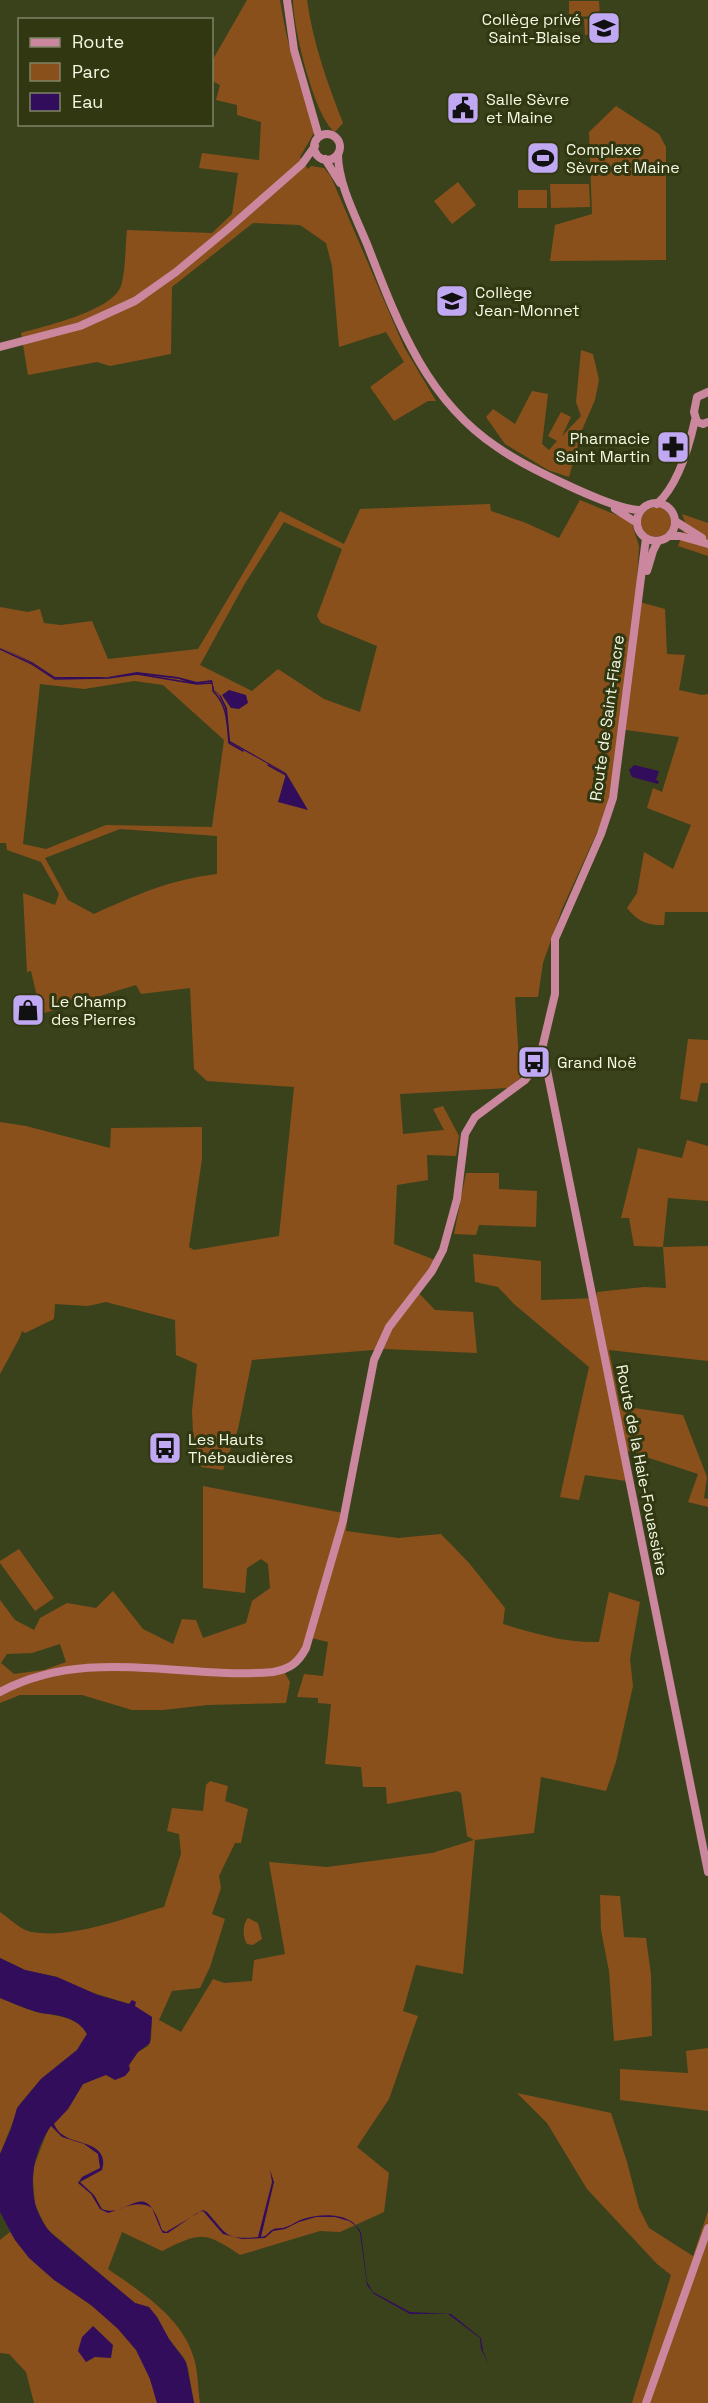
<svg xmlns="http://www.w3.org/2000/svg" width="708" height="2403" font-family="'Space Grotesk',sans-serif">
<rect width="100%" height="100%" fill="#3a421c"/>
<path fill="#8a501c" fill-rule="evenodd" d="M247,0H280C287,46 300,88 315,131L300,157L308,169L311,166L324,168L331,177L404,347L436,401H428L394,421L370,387L404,362L386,332L339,347L332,266L326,243L300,225L253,223L172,287L171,354L110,366L97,362L28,375L21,333C45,326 112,311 121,286C126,269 125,247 127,230L212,233L232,214L238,173L199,168L202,153L259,160L261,122L237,115V105L216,100L220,85L212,81V61Z
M293,0H307C313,43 327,82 343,123L335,132C314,117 293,26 293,0Z
M569,1H599L600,16L569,17Z
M584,19H600V34L585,35Z
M616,106L659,134L666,147V260L550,261L555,225L592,214L589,132Z
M458,182L476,205L452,224L434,201Z
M550,184H589L590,207L551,208Z
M518,190H547V208H518Z
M581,350L593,354L599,380L595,400L582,430L569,477L548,470L505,444L486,417L493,409L515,424L532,391L548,394L542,444L549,450L557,441L548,436L561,412L571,417L562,436L581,416L576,402Z
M580,500L631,521L639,546L636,601L665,609L667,654L685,655L679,690L702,695L708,694V912H665L664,925C647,926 638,921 627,908L637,893L644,852L673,869L691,825L647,808L653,788L662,792L679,737L618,729L612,786L604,817L562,909L543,963L538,997H515L520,1078L508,1088L400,1094L403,1134L444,1130L433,1109L443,1106L459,1136L456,1156L427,1155L428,1180L397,1185L394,1244L435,1260L415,1289L435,1310L473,1312L477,1353L385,1349L252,1360L238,1429L223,1470L201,1467L193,1433L192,1411L197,1364L176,1355L175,1320L106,1302L88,1306L55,1304L54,1319L25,1333L22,1331L19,1339L0,1374V1122L26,1126L110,1148L111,1128L202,1127V1159L189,1247L194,1250L279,1236L294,1087L207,1081L194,1069L190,988L141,994L136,985L41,1014L31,971L27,972L23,893L55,905L59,894L41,862L7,850L6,843H0V607L28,612L40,609L44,623L61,625L92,621L108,659L198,649L280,511L344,544L360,509L490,504L491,511L526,523L559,538ZM284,522L342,549L317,616L321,623L377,646L360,712L324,699L278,669L252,691L200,665L244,585ZM134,681L163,685L224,740L212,827L106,825L46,849L23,844L40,684L84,689ZM120,829L217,836V874C169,880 138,894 94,914L68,900L45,858Z
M641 522a15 15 0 1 1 30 0a15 15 0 1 1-30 0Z
M682,514L708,523V556L678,546L686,525Z
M688,1039L708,1040V1083H701L697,1102L680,1099Z
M687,1140L708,1146V1201L668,1198L663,1247L708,1246V1361L609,1350L620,1406L683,1415L707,1477L704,1498L708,1499V1507L688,1502L698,1474L628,1451L620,1453L626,1481L585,1475L579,1500L560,1497L589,1367L514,1304L498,1287L475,1282L473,1254L541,1261V1300L596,1298L597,1292L644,1287L666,1288L663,1247L634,1246L629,1218H621L638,1148L682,1158Z
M466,1173H499V1189L537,1191L536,1227L479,1225L476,1235L454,1234Z
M203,1486L348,1514L346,1531L398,1538L441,1534L469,1563L505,1608L503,1624C535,1634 566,1643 599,1642L609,1592L640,1602L630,1659L633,1686L616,1762L606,1791L541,1777L534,1833L475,1840L463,1974L416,1965L403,2011L418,2016L389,2099L357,2147L389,2173L384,2212L340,2232L320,2231L240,2255C204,2231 201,2232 162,2251L122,2232L108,2269C142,2293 184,2318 195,2362C198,2375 198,2389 200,2403H194L188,2368L184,2358L169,2339L157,2317L148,2307L135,2303L47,2229L35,2205L33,2180L34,2166L49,2127L68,2109L83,2084L129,2065L138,2052L148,2046L151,2039L152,2017L134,2006L132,2000L130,2004L90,1992L57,1977L25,1970L0,1958V1912C9,1918 21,1930 31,1932C73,1939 124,1918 164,1907L181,1854L179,1834L167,1831L172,1808L203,1811L206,1785L210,1781L228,1786L225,1801L248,1809L241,1843H235L219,1876L221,1888L212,1914L225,1919L210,1967L200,1988L172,1991L159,2020L181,2032L213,1979L224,1983L252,1981L254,1960L285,1954L269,1862L327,1867L432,1853L474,1840L467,1836L461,1793L457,1791L387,1804L386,1787H363L361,1767L325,1764L331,1704L318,1703V1698L297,1697L304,1674L323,1676L328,1642L307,1637L298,1658L282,1668L290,1682L286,1703L208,1705L163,1710H132L82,1695H20L0,1703V1600L15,1620L34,1630L40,1618L67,1603L96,1608L113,1591L143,1629L173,1644L182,1619L196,1620L203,1638L246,1623L252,1601L270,1588L268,1564L261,1559L247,1568L245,1593L203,1588ZM60,1644L66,1662L44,1670L14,1674L1,1663L7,1654L32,1653Z
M19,1549L54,1598L35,1611L0,1563V1561Z
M600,1895L620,1896L624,1937L646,1938L651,1975L652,2036L614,2041L609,1971L601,1930Z
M248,1918L258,1923L262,1939L253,1945L247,1944C242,1937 243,1923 248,1918Z
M0,1998C13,2003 27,2010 41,2013C58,2016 78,2017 87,2034L77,2050L41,2079L20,2104L0,2154Z
M708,2048V2111L620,2100V2069L688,2073L686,2051Z
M517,2093L611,2113L627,2162L639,2208L649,2228L693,2256L708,2211V2403H632L671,2275L657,2264L587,2189L547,2123Z
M10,2232C43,2286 113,2305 142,2359C149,2373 153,2388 157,2403H34L26,2372L9,2354L0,2353V2240Z"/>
<path fill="#320d5b" d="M0,647L32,662L55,677H108L137,672L178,677L197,682L212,680L214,690L221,696L227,708L230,741L286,773L308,810L278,802L286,774L229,742L225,708L219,695L213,690L211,682L193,684L179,679L137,674L101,678H55L32,663Z
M229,690L246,695L248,703L239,709L231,708L222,695Z
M634,765L659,771L656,780L659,781L658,784L632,777L629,770Z
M0,1958L25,1970L57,1977L98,1995L129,2004L132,2000L136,2002L135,2006L152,2017L150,2043L138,2052L129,2065L130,2070L125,2076L115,2080L106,2075L83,2084L68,2109L54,2124C56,2128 59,2133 63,2135C76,2145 110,2142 102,2170L80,2182L94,2195L102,2209C129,2220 144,2174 162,2230L166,2232L203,2210L207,2212C227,2234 224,2240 258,2237L272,2182L270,2170L274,2182L261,2237C268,2236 267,2233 272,2230C277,2227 282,2229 286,2227C292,2225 297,2221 303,2219C322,2213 352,2212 361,2233L367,2282L373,2292L410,2312L451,2314L481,2338L483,2351L489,2365L481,2349L480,2338L448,2314H410L374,2294L367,2285L360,2233L356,2226L349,2221L335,2217H316L299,2222L285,2229L273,2231L265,2238L242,2239L223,2234L203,2211L197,2213L168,2233H163L161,2230L152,2208C137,2199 123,2209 108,2213L100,2209L91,2194L78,2183L82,2177L100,2168L98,2154L84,2144L62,2137L51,2126C29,2157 24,2205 52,2234L135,2303L149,2307L157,2317L169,2339L186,2362L194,2403H157L150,2379L136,2350L118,2329L91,2305L54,2280L29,2258L15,2240L0,2212V2154L11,2129L17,2108L41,2079L77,2050L87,2034C78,2017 58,2015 41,2013C28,2010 13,2003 0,1998Z
M93,2326L113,2345L111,2358L95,2357L86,2362L78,2351L82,2337Z"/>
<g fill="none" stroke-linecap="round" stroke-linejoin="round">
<path stroke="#320d5b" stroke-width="1.5" d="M0,649L32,664L55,679L108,678L137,674L197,684L212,683
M213,687V691C228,706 227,723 229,743L243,751
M268,765L286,775"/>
<path stroke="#ca879d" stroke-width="8" d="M287,0L294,50L319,137
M314 147a13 13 0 1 1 26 0a13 13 0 1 1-26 0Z
M338,154C338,184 356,217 367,244C397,321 425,399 497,447C518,462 541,473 565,484C582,492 623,511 641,510
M325,159L340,183
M0,347L80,326L135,301L176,272L229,228L302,164L315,146
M708,392L697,397L694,412L697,422L703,424L708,422
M637 522a19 19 0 1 1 38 0a19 19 0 1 1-38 0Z
M657,504C678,485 689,447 695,420
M615,509L637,523
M675,521L702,538
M669,536H680L708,544
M647,571L653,551L658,541
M540,1057L547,1070L708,1872
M0,1692C88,1645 181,1680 273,1672C290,1669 298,1663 306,1648L343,1521L374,1360L389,1327L432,1271L443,1250L457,1199L465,1134L475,1117L525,1080L535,1067L541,1053L555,994V939L601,834L613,798L646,538
M646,2403L708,2228"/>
</g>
<defs>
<g id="school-square" transform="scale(1.725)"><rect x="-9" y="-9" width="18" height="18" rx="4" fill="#c0a8f3" stroke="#303711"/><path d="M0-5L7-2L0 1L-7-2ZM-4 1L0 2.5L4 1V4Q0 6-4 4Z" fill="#111"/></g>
<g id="civic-square" transform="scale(1.725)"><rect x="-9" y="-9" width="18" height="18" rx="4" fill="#c0a8f3" stroke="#303711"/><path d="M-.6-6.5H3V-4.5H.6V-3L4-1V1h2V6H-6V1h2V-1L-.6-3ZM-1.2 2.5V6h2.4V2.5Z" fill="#111"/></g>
<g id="stadium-square" transform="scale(1.725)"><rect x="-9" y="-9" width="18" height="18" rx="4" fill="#c0a8f3" stroke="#303711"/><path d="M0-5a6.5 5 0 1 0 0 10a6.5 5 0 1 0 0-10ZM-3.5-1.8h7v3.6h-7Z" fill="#111"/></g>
<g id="pharmacy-square" transform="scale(1.725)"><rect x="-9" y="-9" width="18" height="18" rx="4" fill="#c0a8f3" stroke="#303711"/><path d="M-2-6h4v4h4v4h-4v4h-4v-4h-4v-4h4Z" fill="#111"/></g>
<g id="shop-square" transform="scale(1.725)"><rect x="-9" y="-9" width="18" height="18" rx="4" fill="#c0a8f3" stroke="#303711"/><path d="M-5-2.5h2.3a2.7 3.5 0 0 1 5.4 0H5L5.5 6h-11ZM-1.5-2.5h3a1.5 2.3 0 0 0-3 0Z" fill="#111"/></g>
<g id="bus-square" transform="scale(1.725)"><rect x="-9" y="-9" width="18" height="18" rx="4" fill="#c0a8f3" stroke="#303711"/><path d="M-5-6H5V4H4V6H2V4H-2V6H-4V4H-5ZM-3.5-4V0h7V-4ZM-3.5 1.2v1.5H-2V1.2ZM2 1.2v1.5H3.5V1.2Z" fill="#111"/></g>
</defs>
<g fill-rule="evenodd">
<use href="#school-square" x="604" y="28"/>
<use href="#civic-square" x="463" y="108"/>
<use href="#stadium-square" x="543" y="158"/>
<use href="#school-square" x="452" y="301"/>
<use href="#pharmacy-square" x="673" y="447"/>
<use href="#shop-square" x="28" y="1010"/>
<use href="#bus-square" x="534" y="1062"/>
<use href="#bus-square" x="165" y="1448"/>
</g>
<g text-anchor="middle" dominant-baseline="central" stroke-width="6" stroke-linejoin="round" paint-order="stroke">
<g font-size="16" fill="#f3f8e2" stroke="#303711" text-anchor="start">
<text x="581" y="19" text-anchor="end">Collège privé<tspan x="581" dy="18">Saint-Blaise</tspan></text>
<text x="486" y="99">Salle Sèvre<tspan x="486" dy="18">et Maine</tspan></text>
<text x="566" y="149">Complexe<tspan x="566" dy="18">Sèvre et Maine</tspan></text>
<text x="475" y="292">Collège<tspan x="475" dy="18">Jean-Monnet</tspan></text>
<text x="650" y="438" text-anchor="end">Pharmacie<tspan x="650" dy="18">Saint Martin</tspan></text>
<text x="51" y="1001">Le Champ<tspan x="51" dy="18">des Pierres</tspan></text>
<text x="557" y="1062">Grand Noë</text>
<text x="188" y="1439">Les Hauts<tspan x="188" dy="18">Thébaudières</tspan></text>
</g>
<g font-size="16" fill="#f3f8e2" stroke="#303711">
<text transform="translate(607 718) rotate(-82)">Route de Saint-Fiacre</text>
<text transform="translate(642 1470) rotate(79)">Route de la Haie-Fouassière</text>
</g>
</g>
<rect x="18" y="18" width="195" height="108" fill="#303711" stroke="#7e8465" stroke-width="1.5"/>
<rect x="30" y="38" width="30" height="9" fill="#ca879d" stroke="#7e8465" stroke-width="1.5"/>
<text x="72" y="48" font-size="18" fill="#f3f8e2">Route</text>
<rect x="30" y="63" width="30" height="18" fill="#8a501c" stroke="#7e8465" stroke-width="1.5"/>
<text x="72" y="78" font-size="18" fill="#f3f8e2">Parc</text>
<rect x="30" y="93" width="30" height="18" fill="#320d5b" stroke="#7e8465" stroke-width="1.5"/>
<text x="72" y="108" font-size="18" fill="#f3f8e2">Eau</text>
</svg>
